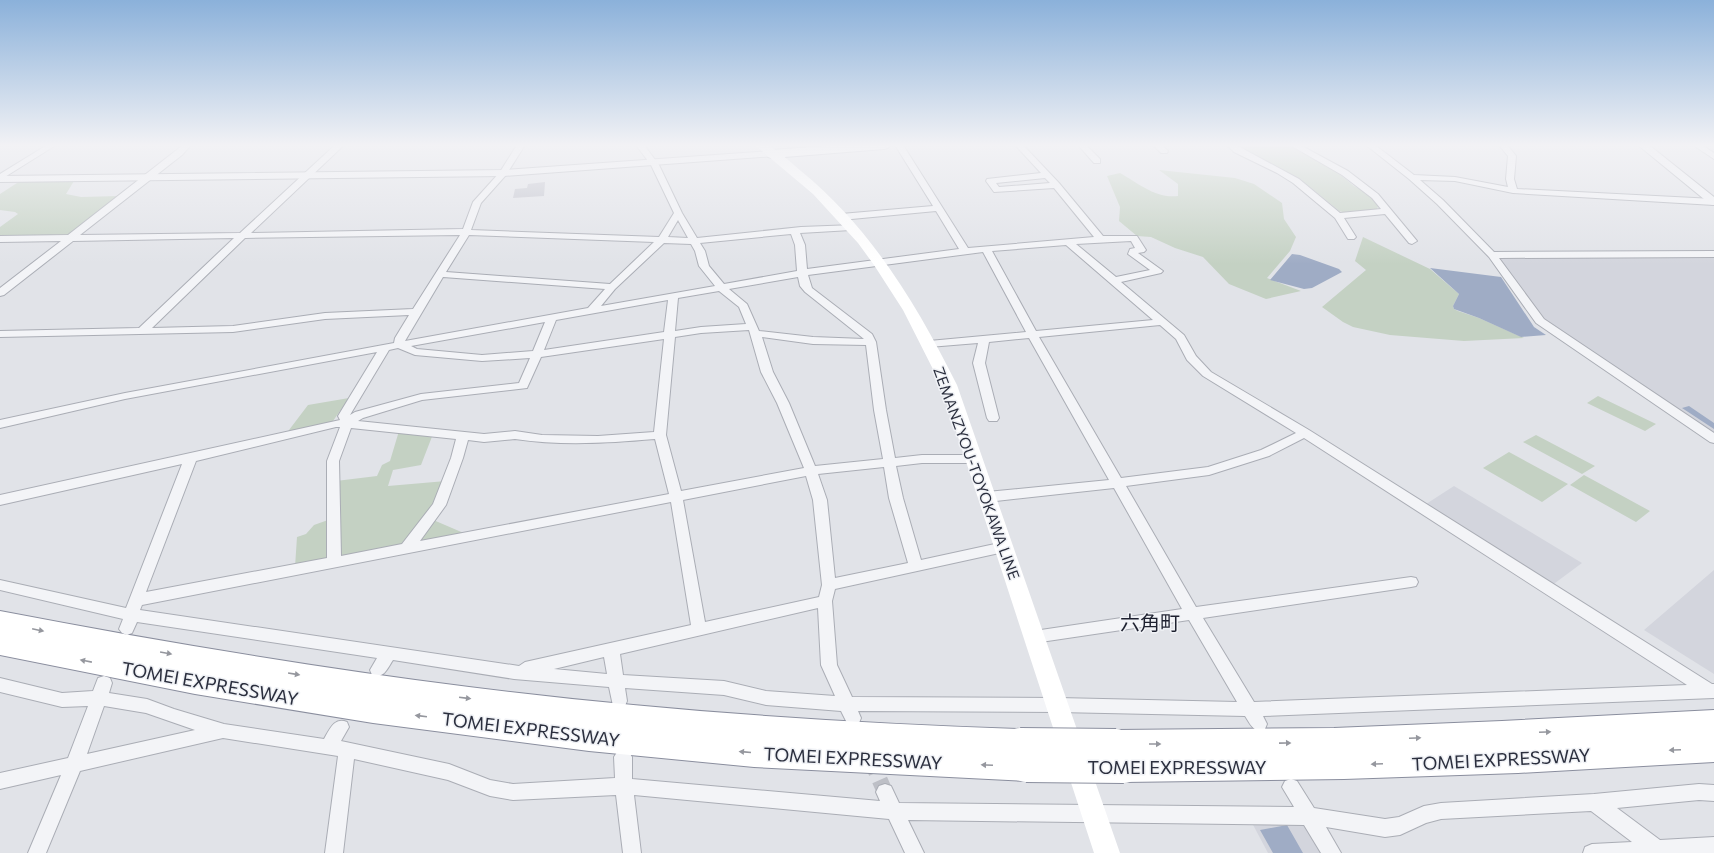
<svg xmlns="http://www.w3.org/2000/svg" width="1714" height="853" font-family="Commissioner,'Noto Sans JP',sans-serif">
<rect width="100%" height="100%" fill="#e1e3e8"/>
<path fill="#d3d5dd" d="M1495,256H1714V433L1543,320Z
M1454,486L1582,563L1551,586L1423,506Z
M1714,570V674L1644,630Z
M1251,821H1307L1326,853H1268Z"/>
<path fill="#c4d1c3" d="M1290,145L1338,171V173L1354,186L1371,195L1378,206L1377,210L1346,213L1339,211L1315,191L1285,171L1235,146Z
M1159,170L1235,178L1254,184L1282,203L1284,219L1296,237L1290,251L1267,278L1301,291L1266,299L1229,284L1203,257L1175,248L1151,237L1137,236L1119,221L1120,207L1107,176L1120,173C1138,183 1156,199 1178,196V184Z
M25,181H74L66,194L81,197L120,196L70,236L0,237V227L18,214L15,212L0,210V194L17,183Z
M1363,237L1430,269L1459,294L1453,306L1454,309L1458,311L1479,318L1524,338L1464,341L1390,335L1353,327L1343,322L1322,307L1366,270L1355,261Z
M1598,396L1656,424L1645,431L1587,403Z
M349,398L333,421L286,434L308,405Z
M399,431L433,434L421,465L393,470L388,486L446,481L436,505L407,545L338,559L336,481L377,476L382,465L390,461Z
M1536,435L1595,466L1582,474L1523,442Z
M1509,452L1568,484L1542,502L1483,468Z
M1584,475L1650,511L1636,522L1570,485Z
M431,519L466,534L412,544Z
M328,520L330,561L295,567L297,537L306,534L314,525Z"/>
<path fill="#9facc5" d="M1292,254L1300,255L1339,269L1342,272L1312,288L1304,289L1270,280Z
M1430,268L1501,277L1534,327L1546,335L1521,337L1479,318L1454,309L1453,306L1459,294Z
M1689,406L1714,423V429L1682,408Z
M1287,825L1303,853H1273L1260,830Z"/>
<path fill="#bfc1cb" d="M545,182L544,196L513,198L515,189L527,188L528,184Z"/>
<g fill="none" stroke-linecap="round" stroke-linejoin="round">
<path stroke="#bdbfc6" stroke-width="16" stroke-dasharray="16 8" stroke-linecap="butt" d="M870,758L885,792"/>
<g stroke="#aaadb5" stroke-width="2">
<path id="minor" d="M47,145H56L0,180V174Z
M183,145H191L182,155L80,235L240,233L335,145H344L251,233L463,229L473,202L500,172L517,145H525L506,175L481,203L471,230L659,237L674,213L651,165L636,145H644L659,165L682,213L697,238L801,227L854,225L855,227L854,229L851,230L800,233L805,245L807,269L959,249L936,211L841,220L837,217L841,214L933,206L895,145H903L968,248L1094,237L1054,188L994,192L986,181L987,179L1041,173L1015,145H1023L1059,183L1103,236H1137L1146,250L1144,252L1138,253L1163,271L1161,273L1121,282L1184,335L1196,356L1211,372L1309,430L1712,684H1714V698L1263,716L1267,724L1265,729C1253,733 1251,725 1245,716L1058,712L858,711L861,718L859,723L853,725L847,723L841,711L766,705L724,695L625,688L627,701L625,706L619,708L613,706L609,687L514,679L393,660C387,669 384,679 372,675L370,670L377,658L137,622L132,633L127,635L122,633L119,629L123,619L0,590V580L126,608L182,464L0,505V495L340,420L338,416L377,352L125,399L0,428V420L125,393L394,343L395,338L409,315L325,319L233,332L0,337V331L139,328L234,238L73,241L4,295L0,296V288L61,241L0,242V236L68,235ZM1045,178L1050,183L999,187L996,183ZM678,220L688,238L668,237ZM791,234L795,245L797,271L724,284L709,266L705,251L700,243ZM460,235L413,309L325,313L233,326L152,328L245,238ZM469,235L654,242L610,284L446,272ZM1131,241L1135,248L1130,249L1128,254L1150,270L1116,277L1076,244ZM664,243L691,244L695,251L699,266L715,286L601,306L615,289ZM1066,245L1153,320L1036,331L992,251ZM983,252L1026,332L929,341L924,344L929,347L978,343L973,363L987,418L989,421H997L999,418L985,363L989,342L1029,338L1109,480L987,492L982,494L980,497L982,500L987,502L1114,488L1182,609L1034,631L1029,633L1026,637L1029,641L1034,643L1189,620L1237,702L1058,698L852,697L837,665L832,601L835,589L1004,552L1009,551L1011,547L1009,543L1004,542L921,560L903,498L896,466L922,463H974L978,462L980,459L978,456L974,455H922L895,458L886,410L876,342L872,334L812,288L808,275ZM443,277L605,289L588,308L405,341ZM798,277L800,286L805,292L864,339L813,337L759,331L747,304L729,289ZM719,291L739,307L746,324L701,327L675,331L678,298ZM668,300L664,332L544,350L556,320ZM545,322L533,351L482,355L417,349L411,346ZM1160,325L1176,339L1187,360L1203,376L1296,433L1261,450L1208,467L1121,478L1039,337ZM749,330L761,372L777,403L804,468L681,491L666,435L675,337L701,333ZM762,337L813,344L866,345L874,410L883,459L815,466L789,403L773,372ZM664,339L654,432L598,436L542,435L515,431L484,434L358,421L363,418L422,400L527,388L541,357ZM398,348L415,355L482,361L530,358L519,383L421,394L355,412L350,415L389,350ZM336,427H340L327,461V558L146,592L196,461ZM351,428L456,439L451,458L433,504L402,544L341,556L339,461ZM1304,438L1687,685L1254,702L1203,618L1411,587L1416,586L1418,582L1416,578L1411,577L1196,607L1126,486L1209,475L1269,456ZM515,439C562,446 608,443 655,439L669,494L420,541L446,505L463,458L468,440L484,442ZM884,467L889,498L908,563L835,578L827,500L818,474ZM806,476L813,500L822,585L819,597L705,622L683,500ZM671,502L691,625L525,662L519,666L140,610L142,605ZM818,608L821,665L835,696L766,691L724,681L623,675L620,654ZM604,657L607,674L554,669Z
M1078,145H1086L1100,159V163H1094Z
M1153,145H1162L1168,151L1167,153H1161Z
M1227,145H1236L1299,179L1340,213L1381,209L1372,198L1342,175L1290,145H1300L1348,171L1378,194L1417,241L1412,244L1409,243L1385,214L1344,218L1356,237L1354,239H1348L1335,218L1293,183L1277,173L1234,152Z
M1366,145H1375L1414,175L1455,177L1508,187L1506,179L1508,156L1499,145H1507L1516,156L1514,179L1517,189L1714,199V205L1513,193L1455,181L1420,180L1443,200L1494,252L1714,251V257L1499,258L1544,319L1714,433V443L1710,442L1536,323L1489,257L1437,204L1409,179Z
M1693,145H1702L1714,153V159Z
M104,676L110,678L112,683L109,693L147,699L174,709L224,724L324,739C330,729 334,717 347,722L349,727L341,741L449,764L490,780L513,784L615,778L614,757L617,752L623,749L629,752L632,757V779L880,801L876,792L879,786L885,784L891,786L899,803L1294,807L1282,787L1285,781L1291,779L1297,781L1314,808L1385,819L1399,817L1424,806L1441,803L1594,794L1699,784L1714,785V801L1699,800L1617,808L1660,840L1714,837V853H1583L1585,847L1592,844L1632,842L1591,811L1441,819L1426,823L1400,835L1385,837L1326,827L1341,853H1321L1304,825L908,820L924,853H905L889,819L634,795L641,853H623L616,795L513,800L490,796L448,780L354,759L343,853H325L338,756L223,738L80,771L46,853H28L61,775L0,789V773L68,758L88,706L62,707L0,692V678L62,693L93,691L98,678ZM104,706L146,713L195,730L87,754Z"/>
</g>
<g stroke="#aaadb5" stroke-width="2">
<path id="tertiary" d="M1638,145H1649L1714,197V205L1710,204Z
M772,151L777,154L775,156L503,176L0,182V176L503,170Z"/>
</g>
<g stroke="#a1a6b3" stroke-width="2">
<path id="primary" d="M839,145H890L888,148L884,149L772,158L768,157L766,154L768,151L772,150Z"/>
</g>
<g stroke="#8a8e9e" stroke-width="2">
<path id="motorway" d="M0,611C156,641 312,667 469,687C652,710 836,723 1020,729L1031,733L1036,743L1031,753L1029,754L1037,757L1042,767L1037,777L1026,781L754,767L589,751L373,723L195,694L0,655Z
M1714,710V762L1518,773L1344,779L1124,782L1113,778L1108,768L1114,757L1105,754L1100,744L1105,734L1116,730L1334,728L1502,721Z"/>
</g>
<use href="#minor" fill="#f3f4f7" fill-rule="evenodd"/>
<use href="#tertiary" fill="#f3f4f7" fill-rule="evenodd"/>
<path fill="#fff" fill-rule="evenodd" d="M755,145C758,145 763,144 767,145C774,147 794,165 801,171C871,228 917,305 957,385L1120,853H1094L941,385L903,310L874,265L858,243L813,194Z"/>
<use href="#primary" fill="#fff" fill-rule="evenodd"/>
<use href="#motorway" fill="#fff" fill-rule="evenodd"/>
<g stroke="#8a8e9e" stroke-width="32" stroke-linecap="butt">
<path id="motorway-bridge" d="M1020,743L1116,744
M1026,767L1124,768"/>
</g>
<use href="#motorway-bridge" stroke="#fff" stroke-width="30"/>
</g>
<defs><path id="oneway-solid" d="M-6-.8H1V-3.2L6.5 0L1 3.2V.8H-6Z"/></defs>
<g fill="#95979e">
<use href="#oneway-solid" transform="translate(38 630) rotate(12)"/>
<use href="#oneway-solid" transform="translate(166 653) rotate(10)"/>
<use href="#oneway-solid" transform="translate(86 661) rotate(-169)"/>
<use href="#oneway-solid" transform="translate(294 674) rotate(9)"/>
<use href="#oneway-solid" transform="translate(465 698) rotate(7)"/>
<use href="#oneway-solid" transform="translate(421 716) rotate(-173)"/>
<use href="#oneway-solid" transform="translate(1545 732) rotate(-3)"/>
<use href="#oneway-solid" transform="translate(1415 738) rotate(-2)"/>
<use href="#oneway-solid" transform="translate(1285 743) rotate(-1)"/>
<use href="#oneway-solid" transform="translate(1155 744)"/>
<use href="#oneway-solid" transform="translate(1675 750) rotate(177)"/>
<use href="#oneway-solid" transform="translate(745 752) rotate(-175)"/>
<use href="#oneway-solid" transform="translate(1377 764) rotate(178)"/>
<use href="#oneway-solid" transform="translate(987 765) rotate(-178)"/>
</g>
<linearGradient id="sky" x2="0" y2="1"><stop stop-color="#8bb1da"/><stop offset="0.55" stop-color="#f2f2f5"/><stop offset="1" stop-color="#f2f2f5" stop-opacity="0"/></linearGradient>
<rect width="1714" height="264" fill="url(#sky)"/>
<g text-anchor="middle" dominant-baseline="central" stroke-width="3" stroke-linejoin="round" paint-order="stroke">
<g font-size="15" fill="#2b2f3e" stroke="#f0f2f6">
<text transform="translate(977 473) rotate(70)">ZEMANZYOU-TOYOKAWA LINE</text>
</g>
<g font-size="18" fill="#2b2f3e" stroke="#f0f2f6">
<text transform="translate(210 683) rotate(10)">TOMEI EXPRESSWAY</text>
<text transform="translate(531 729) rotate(7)">TOMEI EXPRESSWAY</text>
<text transform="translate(853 758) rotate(3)">TOMEI EXPRESSWAY</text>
<text transform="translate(1501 759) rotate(-3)">TOMEI EXPRESSWAY</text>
<text x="1177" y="767">TOMEI EXPRESSWAY</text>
</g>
<g font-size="20" fill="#1d202f" stroke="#f0f2f6">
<text x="1150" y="622">六角町</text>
</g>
</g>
</svg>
